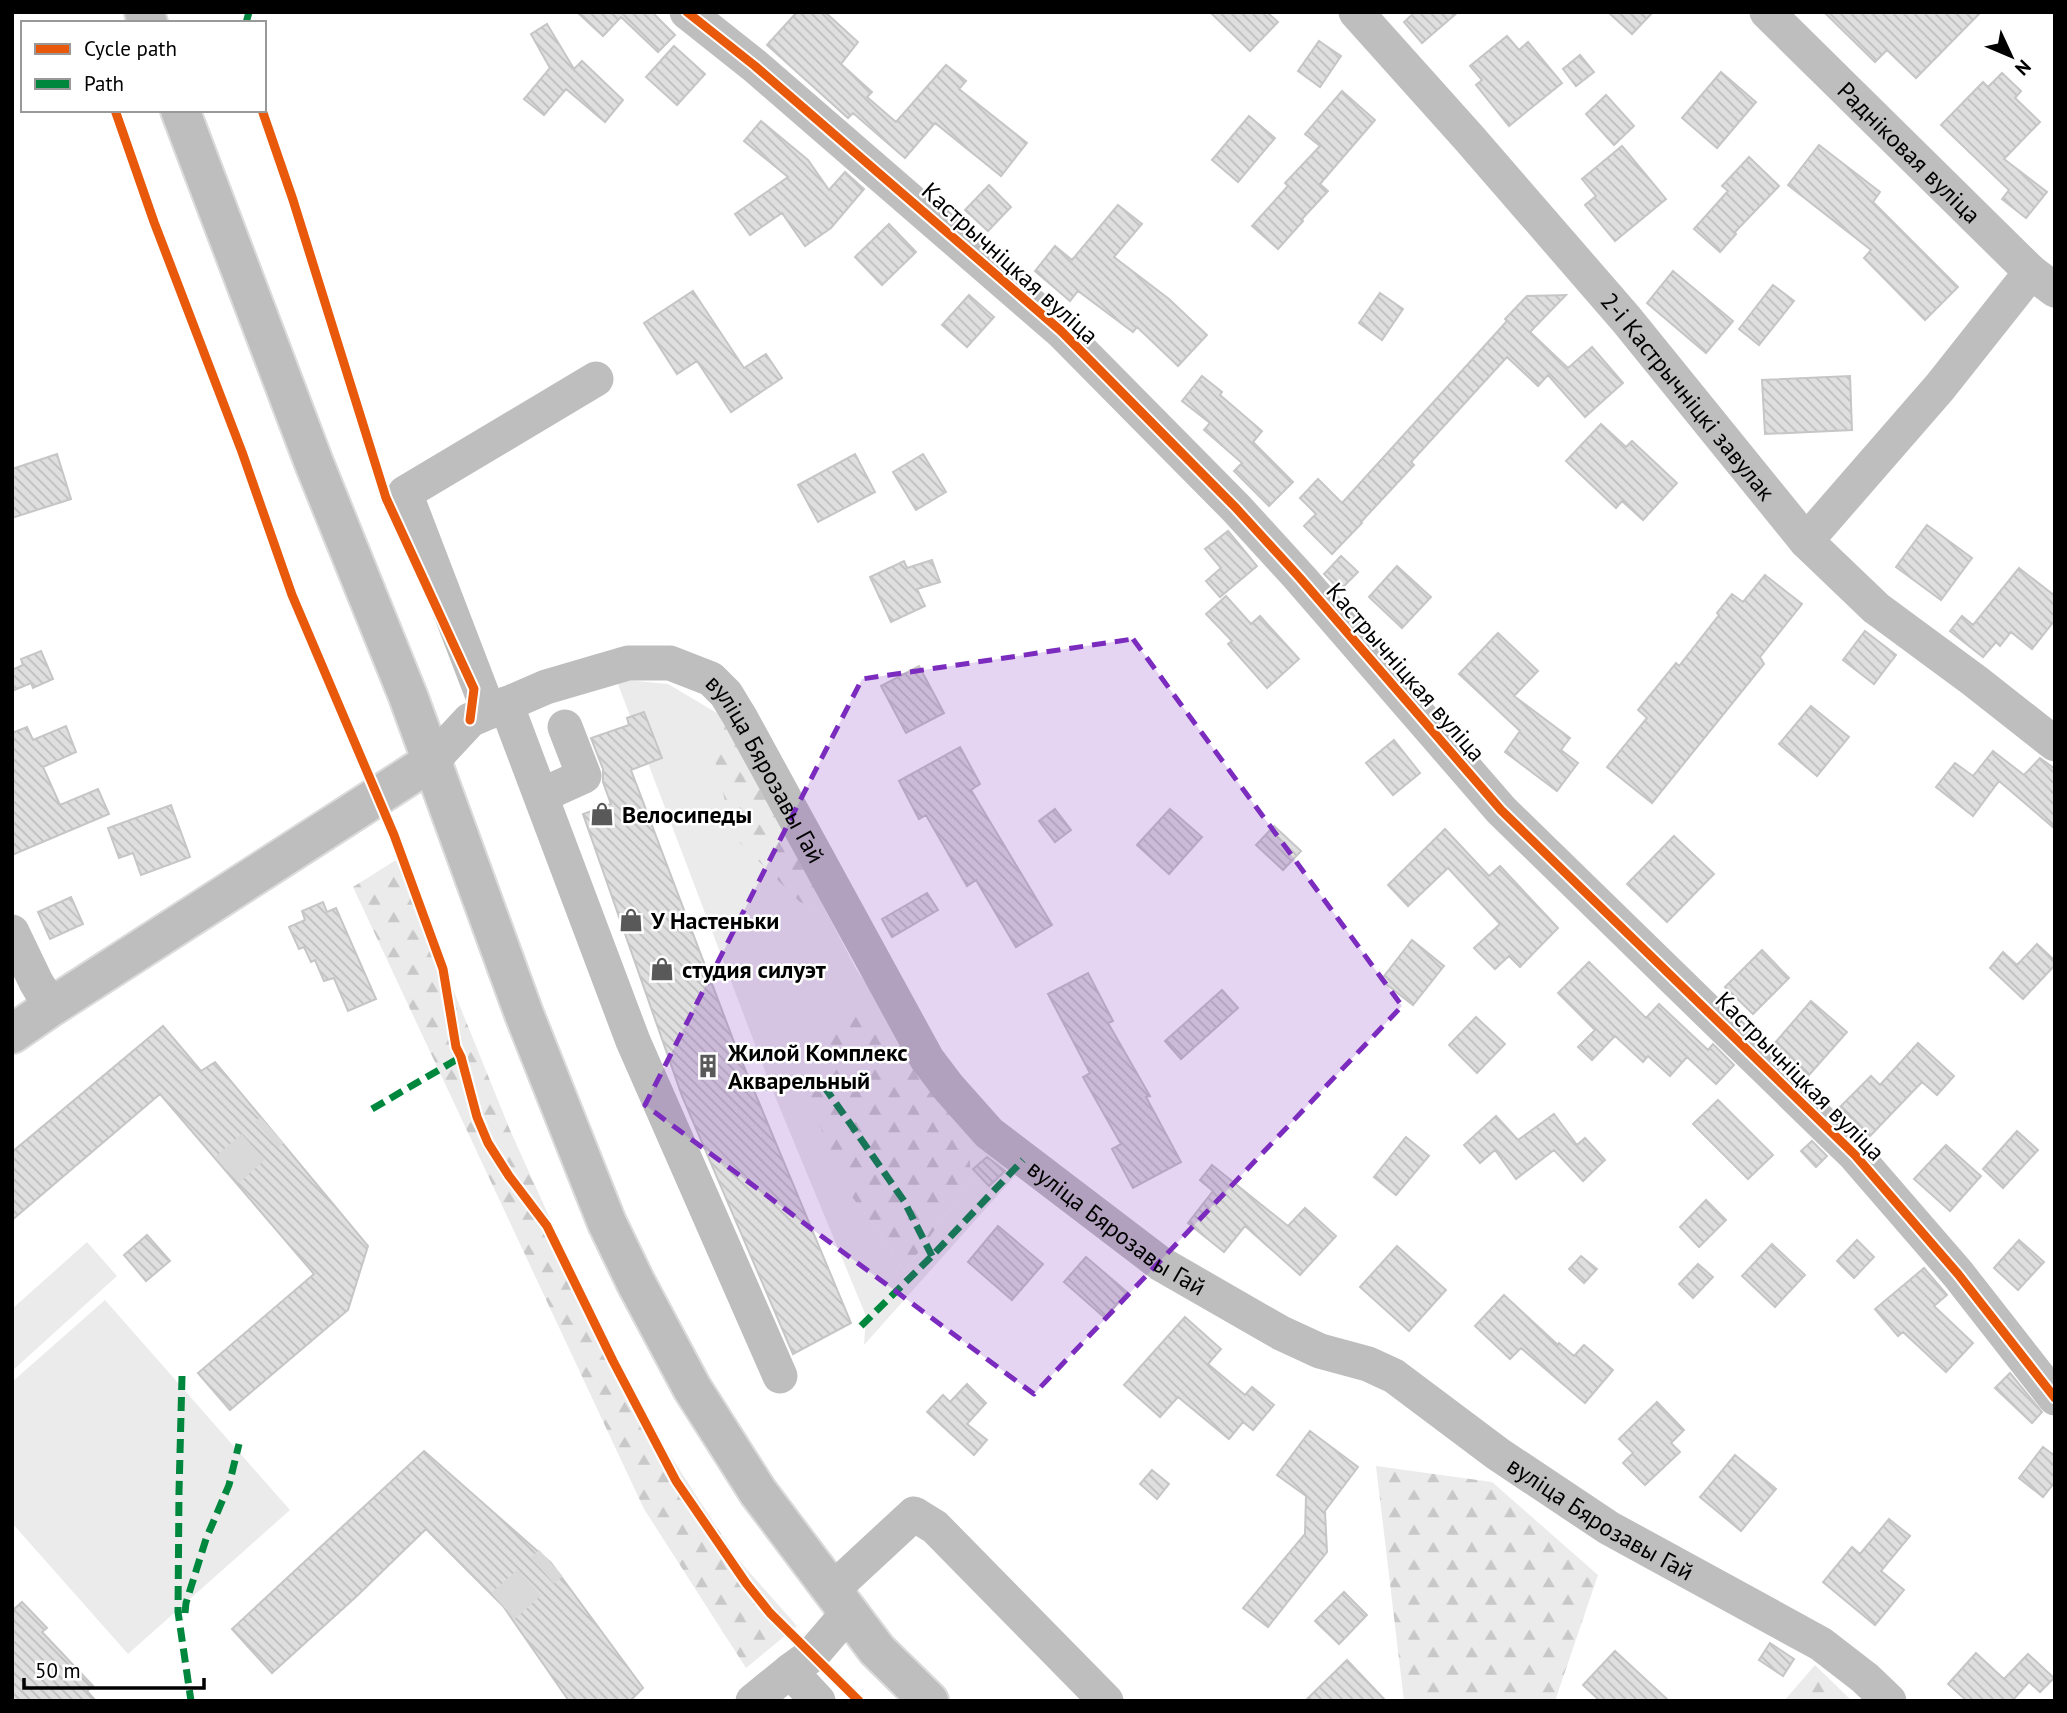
<svg xmlns="http://www.w3.org/2000/svg" width="2067" height="1713" font-family="'PT Sans',sans-serif">
<defs>
<pattern id="forest-firs" width="22" height="20" patternUnits="userSpaceOnUse" patternTransform="scale(1.75)"><rect width="22" height="20" fill="#ebebeb"/><path d="M5 1l3.5 6h-7zM16 11l3.5 6h-7z" fill="#c8c8c8"/></pattern>
<pattern id="building-back-hatch" width="6" height="6" patternUnits="userSpaceOnUse" patternTransform="scale(1.75)"><rect width="6" height="6" fill="#dfdfdf"/><path d="M-1 5l2 2M0 0l6 6M5-1l2 2" fill="none" stroke="#bebebe"/></pattern>
</defs>
<rect width="100%" height="100%" fill="#fff"/>
<path fill="#ebebeb" fill-rule="evenodd" d="M616,679L668,684L727,719L800,902L828,915L856,969L930,1078L1020,1170L864,1345L866,1316L772,1089ZM847,997L972,1179L904,1272L878,1231L852,1197L837,1027Z
M87,1242L117,1276L12,1371V1309Z
M105,1300L290,1510L128,1654L12,1523V1382Z"/>
<path fill="url(#forest-firs)" d="M727,719L828,915L800,902L734,837L715,761Z
M396,860L444,967L510,1130L626,1387L736,1557L797,1626L746,1668L644,1509L353,887Z
M847,997L865,1008L965,1126L972,1179L904,1272L878,1231L852,1197L809,1102Z
M1376,1466L1492,1482L1598,1575L1555,1701H1404Z
M1815,1665L1852,1701H1784Z"/>
<path fill="url(#building-back-hatch)" stroke="#c6c6c6" stroke-width="2" d="M577,12H652L675,35L658,52L621,17L603,36Z
M797,12H825L858,42L841,64L872,92L867,97L896,122L946,65L966,81L959,89L1027,143L1001,176L935,123L905,158L853,113L848,118L767,45Z
M1210,12H1267L1278,22L1250,51Z
M1415,12H1458L1422,43L1404,22Z
M1608,12H1653L1632,34Z
M1824,12H1981L1916,78L1887,50L1875,62Z
M547,24L574,69L582,61L623,100L605,122L566,89L544,115L524,99L550,68L531,34Z
M1507,36L1519,50L1528,42L1562,83L1509,126L1476,85L1482,80L1470,66Z
M1319,41L1341,56L1320,87L1298,71Z
M674,46L705,74L677,105L646,77Z
M1580,55L1594,72L1576,86L1563,69Z
M1721,72L1756,102L1717,148L1682,118Z
M2002,73L2021,91L2015,98L2040,122L2004,159L2047,192L2026,218L2002,199L2009,190L1941,125L1983,82L1988,87Z
M1342,91L1375,120L1320,184L1328,191L1302,219L1303,221L1278,249L1252,226L1288,186L1285,183L1320,146L1305,134Z
M1606,95L1634,126L1614,145L1586,114Z
M1249,116L1275,138L1238,182L1212,160Z
M761,121L808,160L829,190L845,172L864,189L831,228L805,246L782,213L750,235L735,214L788,177L744,141Z
M1819,145L1880,192L1873,202L1958,287L1925,320L1864,258L1871,250L1788,185Z
M1622,146L1666,199L1615,241L1585,205L1596,196L1582,179Z
M1749,157L1779,186L1735,232L1736,234L1720,252L1694,229L1728,191L1722,186Z
M989,185L1011,207L988,231L965,210Z
M1118,205L1142,224L1114,257L1169,299L1207,335L1178,366L1137,327L1133,332L1078,291L1070,301L1035,271L1055,246L1072,260Z
M889,224L916,252L882,285L855,257Z
M1673,271L1733,321L1706,353L1647,303Z
M1773,285L1794,301L1759,345L1739,329Z
M693,291L744,368L766,354L782,378L731,412L697,361L677,374L644,323Z
M1380,293L1403,309L1382,340L1359,323Z
M969,295L994,317L967,347L942,325Z
M1566,295L1530,332L1568,368L1592,347L1623,383L1585,417L1548,375L1538,386L1507,357L1411,462L1414,465L1361,522L1362,523L1332,554L1304,526L1316,514L1300,498L1318,479L1342,503L1507,321L1505,319L1527,296Z
M1202,376L1222,392L1220,395L1262,431L1253,442L1293,482L1269,506L1234,471L1242,463L1204,430L1210,423L1182,401Z
M1850,376L1852,430L1765,434L1762,380Z
M1601,424L1626,447L1632,441L1677,483L1643,520L1622,501L1616,508L1566,461Z
M57,454L71,499L12,518V469Z
M855,454L875,492L818,522L798,485Z
M923,454L946,492L916,510L893,472Z
M1927,525L1972,558L1941,600L1896,567Z
M1228,531L1257,566L1220,597L1206,581L1221,568L1205,549Z
M1341,556L1358,572L1340,590L1324,574Z
M932,560L940,582L917,589L925,606L891,622L870,577L904,561L907,568Z
M1397,566L1431,597L1402,628L1369,597Z
M2019,568L2055,596V620L2032,649L2011,632L2000,646L1996,642L1983,657L1950,631L1962,616L1973,625Z
M1765,575L1802,604L1760,657L1764,664L1652,803L1607,767L1647,718L1638,710L1676,663L1679,666L1719,615L1717,613L1732,594L1743,602Z
M1226,596L1251,624L1260,616L1299,659L1267,688L1228,644L1232,641L1206,614Z
M1865,631L1896,655L1874,684L1843,660Z
M1498,633L1538,671L1514,696L1570,738L1561,750L1578,763L1557,791L1505,752L1520,731L1459,674Z
M41,651L53,679L33,688L31,683L12,691V670L23,665L21,659Z
M919,666L944,713L906,733L881,686Z
M1811,706L1849,737L1817,776L1779,744Z
M644,712L662,758L631,770L737,1050L851,1323L793,1354L682,1096L583,814L611,804L603,782V769L591,738L629,725L627,718Z
M66,726L76,752L43,767L60,805L98,789L109,814L12,855V733L27,727L33,740Z
M1394,740L1420,773L1393,795L1366,763Z
M960,747L980,784L971,790L1052,925L1016,947L976,880L967,886L926,815L919,819L899,781Z
M1993,751L2024,775L2040,758L2055,769V829L1999,781L1973,816L1936,787L1955,763L1973,776Z
M171,805L190,857L141,875L133,853L119,858L108,828Z
M1055,809L1071,830L1055,842L1039,821Z
M1170,809L1202,837L1169,874L1137,845Z
M1274,826L1301,851L1283,870L1256,845Z
M1445,829L1489,876L1500,866L1558,928L1520,967L1509,956L1495,969L1474,948L1500,924L1448,868L1408,906L1388,885Z
M1674,836L1714,874L1667,922L1627,884Z
M927,893L938,910L892,937L882,919Z
M71,897L83,924L50,939L38,912Z
M323,902L327,912L336,908L376,999L348,1011L334,978L324,981L315,960L311,962L304,947L299,949L289,927L305,920L302,911Z
M1412,940L1444,966L1413,1005L1381,980Z
M2037,944L2055,961V965L2023,999L1990,968L2003,952L2017,965Z
M1762,950L1789,978L1753,1014L1725,987Z
M1589,962L1646,1018L1659,1004L1708,1050L1713,1044L1734,1065L1716,1084L1687,1057L1670,1076L1648,1056L1643,1062L1615,1036L1592,1060L1578,1047L1595,1030L1558,993Z
M1088,973L1113,1021L1108,1023L1150,1096L1146,1097L1181,1162L1133,1188L1112,1149L1121,1144L1083,1077L1090,1073L1048,994Z
M1222,990L1238,1008L1181,1059L1165,1041Z
M1811,1001L1847,1032L1809,1075L1774,1044Z
M1476,1017L1505,1044L1477,1073L1449,1045Z
M163,1026L201,1071L215,1062L368,1246L348,1310L230,1410L198,1373L314,1274L160,1094L12,1220V1152Z
M1918,1043L1954,1076L1937,1095L1922,1082L1870,1136L1840,1107L1871,1076L1880,1085Z
M1718,1100L1773,1155L1748,1179L1693,1124Z
M1554,1114L1577,1145L1585,1138L1605,1160L1583,1181L1554,1150L1516,1179L1495,1150L1480,1163L1464,1145L1496,1116L1518,1140Z
M2017,1131L2038,1150L2003,1188L1983,1169Z
M1406,1137L1429,1156L1396,1195L1374,1177Z
M1812,1141L1827,1156L1816,1167L1801,1151Z
M1946,1145L1981,1176L1950,1211L1914,1179Z
M987,1157L1005,1171L989,1186L973,1169Z
M1212,1165L1288,1226L1305,1208L1336,1236L1300,1275L1245,1226L1224,1252L1188,1223L1213,1191L1200,1180Z
M1706,1200L1726,1220L1699,1247L1680,1227Z
M998,1226L1043,1264L1012,1300L968,1262Z
M147,1235L170,1261L146,1281L124,1255Z
M1857,1240L1874,1257L1854,1278L1837,1261Z
M2019,1240L2044,1262L2018,1290L1994,1268Z
M1772,1244L1805,1275L1775,1307L1742,1276Z
M1397,1246L1446,1290L1409,1331L1360,1287Z
M1581,1256L1597,1269L1584,1283L1569,1269Z
M1086,1257L1127,1292L1105,1318L1064,1282Z
M1698,1264L1713,1277L1693,1298L1679,1284Z
M1924,1268L1947,1295L1934,1306L1973,1343L1946,1372L1903,1332L1898,1336L1875,1309Z
M1504,1295L1558,1345L1559,1343L1574,1356L1584,1345L1613,1370L1585,1403L1521,1348L1510,1359L1475,1326Z
M1185,1317L1221,1349L1208,1364L1245,1395L1252,1387L1274,1405L1253,1430L1243,1422L1229,1439L1178,1397L1160,1417L1124,1385Z
M2010,1373L2042,1412L2032,1423L1995,1388Z
M967,1384L986,1403L967,1424L987,1440L974,1455L927,1412L943,1395L950,1402Z
M1657,1402L1684,1430L1671,1443L1680,1452L1645,1485L1623,1463L1633,1453L1619,1439Z
M1310,1431L1358,1467L1325,1511L1327,1552L1268,1627L1243,1608L1305,1534L1306,1496L1277,1475Z
M2043,1447L2055,1456V1482L2043,1497L2019,1478Z
M424,1451L551,1563L643,1688L630,1701H569L503,1606L426,1529L358,1595L272,1673L232,1629Z
M1735,1455L1776,1489L1741,1531L1700,1497Z
M1152,1470L1169,1484L1157,1499L1140,1484Z
M1889,1519L1910,1536L1881,1571L1904,1590L1875,1625L1823,1582L1852,1547L1860,1554Z
M1344,1592L1367,1615L1339,1644L1315,1621Z
M22,1602L47,1628L42,1632L93,1686L87,1691L96,1701H12V1611Z
M1770,1643L1794,1659L1783,1676L1759,1660Z
M1615,1651L1669,1701H1600L1583,1685Z
M1976,1653L2004,1679L2028,1654L2054,1678L2040,1692L2029,1682L2012,1701H1967L1948,1684Z
M1347,1660L1386,1701H1305Z"/>
<g fill="none" stroke-linecap="round" stroke-linejoin="round">
<path stroke="#d9d9d9" stroke-width="35" stroke-dasharray="35 18" stroke-linecap="butt" d="M227,1170L272,1130
M503,1606L551,1563"/>
<g stroke="#dbdbdb" stroke-width="42">
<path id="major" d="M144,12L148,23
M180,110L314,463L408,696L524,1014L607,1223L636,1283L692,1388L758,1492L877,1650L929,1701
M12,1034L51,1007L432,761"/>
</g>
<g stroke="#bebebe" stroke-width="35">
<path d="M687,12L755,66L1061,331L1236,508L1300,578L1501,810L1855,1155L1958,1274L2055,1398"/>
<path id="s1" d="M1356,12L1469,138L1626,319L1806,541L1876,608L1975,681L2055,744"/>
<path id="s2" d="M1767,12L2031,272L2055,290"/>
<path d="M1806,541L1940,387L2031,272"/>
<path d="M506,704L633,1041L780,1376"/>
<path d="M489,712L405,493L596,379"/>
<path id="s3" d="M432,761L470,720L546,687L628,663H670L711,679L726,694L740,717L927,1059L949,1088L989,1133L1161,1264L1281,1333L1320,1351L1368,1364L1394,1376L1498,1454L1609,1528L1821,1644L1865,1678L1889,1701"/>
<path d="M542,795L584,776L565,727"/>
<path d="M12,932L36,982L51,1007"/>
<path d="M832,1590L914,1514L935,1527L1106,1701"/>
<path d="M790,1671L812,1655L848,1613"/>
<path d="M753,1701L790,1671L818,1701"/>
</g>
<use href="#major" stroke="#bebebe" stroke-width="38"/>
<path stroke="#00873e" stroke-width="7" stroke-dasharray="14 7" stroke-linecap="butt" d="M246,23L249,12
M765,1087L819,1079L904,1201L932,1256
M372,1109L461,1057
M861,1326L932,1256L1023,1160
M182,1376L179,1492L178,1612L191,1701
M185,1613L186,1603L206,1539L229,1485L239,1444"/>
<g stroke="#fff" stroke-width="13">
<path id="cycleway" d="M687,12L755,66L1061,331L1236,508L1300,578L1501,810L1855,1155L1958,1274L2055,1398
M115,110L154,222L242,452L292,595L394,835L443,969L456,1047L461,1057L477,1117L488,1143L509,1176L547,1226L613,1361L676,1481L746,1583L770,1613L859,1701
M262,110L293,200L386,498L474,689L470,720"/>
</g>
<use href="#cycleway" stroke="#e8590c" stroke-width="9"/>
</g>
<path fill="#7b2cbf" fill-opacity="0.2" stroke="#7b2cbf" stroke-width="5" stroke-dasharray="14 9" stroke-linejoin="round" d="M1133,639L1402,1006L1034,1394L645,1105L862,679Z"/>
<defs>
<g id="shop-bare" transform="scale(1.89)"><path d="M-5-2.5h2.3a2.7 3.5 0 0 1 5.4 0H5L5.5 6h-11ZM-1.5-2.5h3a1.5 2.3 0 0 0-3 0Z" fill="#595959" stroke="#fff" stroke-width="2.5" paint-order="stroke"/></g>
<g id="building-bare" transform="scale(1.89)"><path d="M-4-6H4V6H1V3H-1V6H-4ZM-2.5-4.3h1.7v1.8h-1.7ZM.8-4.3h1.7v1.8H.8ZM-2.5-1h1.7V.8h-1.7ZM.8-1h1.7V.8H.8Z" fill="#595959" stroke="#fff" stroke-width="2.5" paint-order="stroke"/></g>
</defs>
<g fill-rule="evenodd">
<use href="#shop-bare" x="602" y="814"/>
<use href="#shop-bare" x="631" y="920"/>
<use href="#shop-bare" x="662" y="969"/>
<use href="#building-bare" x="708" y="1066"/>
</g>
<g text-anchor="middle" dominant-baseline="central" stroke-width="5" stroke-linejoin="round" paint-order="stroke">
<g font-size="24" fill="#000" stroke="#fff">
<text stroke="none"><textPath href="#s2" startOffset="200">Радніковая вуліца</textPath></text>
<text transform="translate(1010 263) rotate(42)">Кастрычніцкая вуліца</text>
<text stroke="none"><textPath href="#s1" startOffset="508">2-і Кастрычніцкі завулак</textPath></text>
<text transform="translate(1406 672) rotate(49)">Кастрычніцкая вуліца</text>
<text stroke="none"><textPath href="#s3" startOffset="416">вуліца Бярозавы Гай</textPath></text>
<text transform="translate(1800 1076) rotate(45)">Кастрычніцкая вуліца</text>
<text stroke="none"><textPath href="#s3" startOffset="1004">вуліца Бярозавы Гай</textPath></text>
<text stroke="none"><textPath href="#s3" startOffset="1572">вуліца Бярозавы Гай</textPath></text>
</g>
<g font-size="24" font-weight="bold" fill="#000" stroke="#fff" text-anchor="start">
<text x="622" y="814">Велосипеды</text>
<text x="651" y="920">У Настеньки</text>
<text x="682" y="969">студия силуэт</text>
<text x="728" y="1052">Жилой Комплекс<tspan x="728" dy="28">Акварельный</tspan></text>
</g>
</g>
<rect width="2067" height="1713" fill="none" stroke="#000000" stroke-width="28"/>
<rect x="21" y="21" width="245" height="91" fill="#ffffff" stroke="#999999" stroke-width="2"/>
<rect x="35" y="44" width="35" height="10" fill="#e8590c" stroke="#999999" stroke-width="2"/>
<text x="84" y="56" font-size="21" fill="#000000">Cycle path</text>
<rect x="35" y="79" width="35" height="10" fill="#00873e" stroke="#999999" stroke-width="2"/>
<text x="84" y="91" font-size="21" fill="#000000">Path</text>
<g transform="translate(2011 56) rotate(134)" stroke="#ffffff" stroke-width="5" paint-order="stroke">
<path d="M0-5L12 26L0 18L-12 26Z" fill="#000000"/>
<text y="-10" font-size="19" font-weight="bold" text-anchor="middle" fill="#000000">N</text>
</g>
<path d="M24 1678v10h180v-10" fill="none" stroke="#000000" stroke-width="3.5"/>
<text x="35" y="1678" font-size="21" fill="#000000" stroke="#ffffff" stroke-width="5" paint-order="stroke">50 m</text>
</svg>
